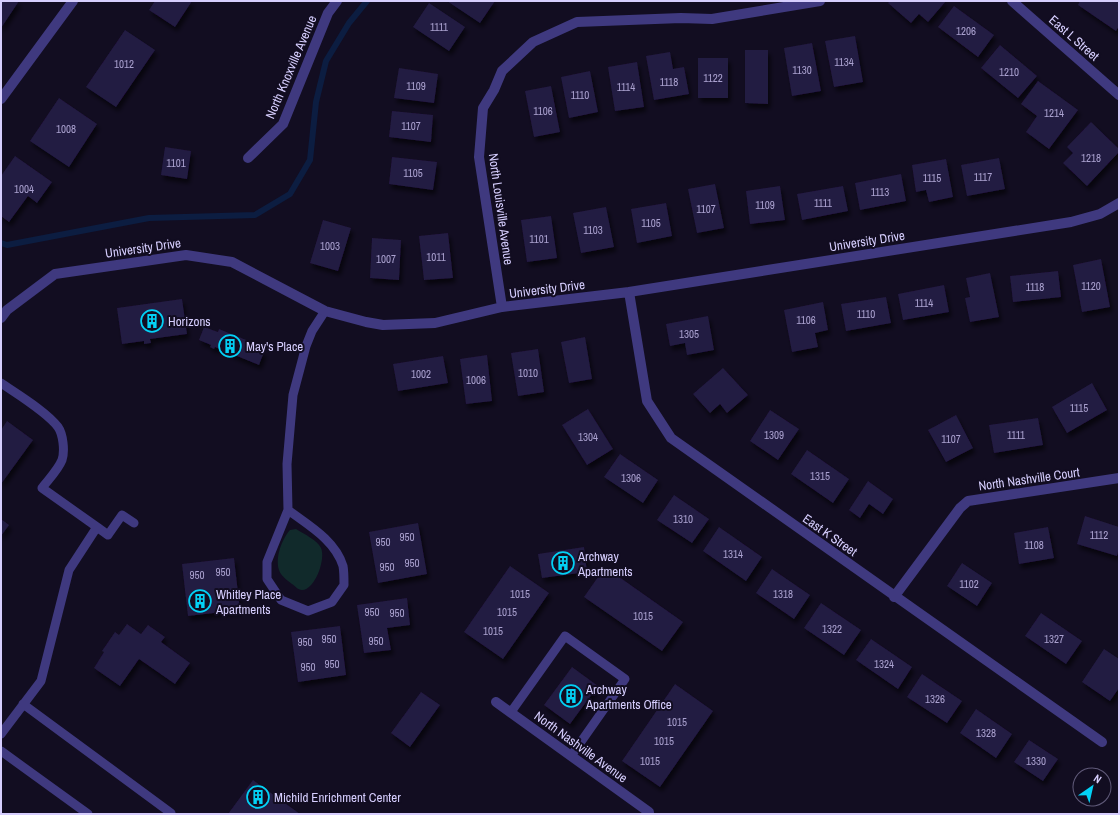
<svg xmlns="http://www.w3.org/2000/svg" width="1120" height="815" font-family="'Archivo Narrow',sans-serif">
<defs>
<filter id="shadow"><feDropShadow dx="2.5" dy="4.5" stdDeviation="2" flood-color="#0009"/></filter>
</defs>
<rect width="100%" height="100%" fill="#120d21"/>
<path fill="#112a2b" d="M296,529C304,534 317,540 321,548C326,559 315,590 302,590C298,590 295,586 292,584C287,580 281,576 279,570C275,557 282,539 290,530Z"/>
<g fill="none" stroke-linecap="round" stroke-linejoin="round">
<path stroke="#0c1d41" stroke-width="6" d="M1,243L7,245L149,218L255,215L290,194L310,160L316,102L326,61L349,23L367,1"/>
</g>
<path fill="#241a42" filter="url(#shadow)" d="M1,1H19L1,28Z
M155,1H192L175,27L149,10Z
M447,1H495L480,23Z
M890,1H946L928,22L919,14L911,23L888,3Z
M1080,1H1119V26L1116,31L1078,5Z
M429,3L465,27L449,51L413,27Z
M954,6L994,35L978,57L938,27Z
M125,30L155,50L116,107L86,87Z
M855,36L863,82L834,87L825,41Z
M812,43L821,91L792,96L784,48Z
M1000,45L1037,76L1018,98L981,68Z
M745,50H768V104L745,103Z
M670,52L673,69L684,67L689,94L654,100L646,56Z
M698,58H728V98H698Z
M637,62L644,107L615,111L608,67Z
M399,68L438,74L434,103L394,98Z
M590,71L598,112L569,118L561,77Z
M1038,81L1078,110L1049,149L1026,132L1037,116L1021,104Z
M551,86L560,132L534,137L525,91Z
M59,98L97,124L69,167L30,141Z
M392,111L433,115L431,142L389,137Z
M1091,122L1119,149V152L1087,186L1063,163L1073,153L1067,147Z
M165,147L191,151L187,179L161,175Z
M15,156L52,182L37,203L28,196L9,222L1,216V176Z
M392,157L437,162L433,190L389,184Z
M999,158L1005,189L967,196L961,165Z
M946,159L953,197L929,202L926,190L916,192L912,165Z
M901,174L906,201L860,210L855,183Z
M715,184L724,228L697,233L688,189Z
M780,186L785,220L750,224L746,191Z
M843,186L848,211L802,220L797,194Z
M666,203L672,236L637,243L631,209Z
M606,207L614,247L581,253L573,213Z
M551,216L557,258L527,262L521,220Z
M323,220L351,228L338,271L310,263Z
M448,233L453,278L424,280L419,236Z
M372,238L401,240L399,280L370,278Z
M1101,259L1110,307L1082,312L1073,265Z
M1058,271L1061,297L1013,302L1010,276Z
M990,273L999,317L970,322L965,298L970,297L966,278Z
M944,285L949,312L903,320L898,294Z
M886,297L891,323L846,331L841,304Z
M182,299L187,334L150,339L151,343L144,344V341L122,344L117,308Z
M823,302L828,330L815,333L818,347L792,352L784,310Z
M708,316L714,350L687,355L685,343L670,346L666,324Z
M204,327L218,332L219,329L251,342L250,346L264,352L259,365L215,347L214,349L210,347L211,345L199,340Z
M585,337L592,379L569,383L561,342Z
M538,349L544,392L518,396L511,353Z
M487,355L492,401L466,404L460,359Z
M443,356L448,383L398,391L393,364Z
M723,368L748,395L727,413L720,404L710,413L693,394Z
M1092,383L1107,410L1067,433L1052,407Z
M588,409L613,449L587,465L562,425Z
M770,410L799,429L778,460L750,441Z
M956,415L973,448L946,462L928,430Z
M1038,418L1043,445L994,453L989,425Z
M7,421L33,440L1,484V430Z
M807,450L849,479L833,503L791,474Z
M620,454L658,480L643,503L604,477Z
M868,481L893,499L883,514L869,504L860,518L849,510Z
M674,495L709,519L692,543L657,520Z
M1085,516L1119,527V548L1117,556L1077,544Z
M1,519L9,525L1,536Z
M418,523L427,574L378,583L369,532Z
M719,527L762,557L746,581L703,551Z
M1048,527L1054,558L1019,564L1014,533Z
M584,547L587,572L542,578L538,554Z
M234,558L240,610L188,616L182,564Z
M962,563L992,583L977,606L947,586Z
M510,566L549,593L503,659L464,632Z
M605,567L683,622L662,651L584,597Z
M772,569L810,595L794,619L756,593Z
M407,598L410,625L387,628L391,650L364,653L357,605Z
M821,603L861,630L844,655L804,628Z
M1041,613L1082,641L1066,664L1025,636Z
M127,624L141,634L148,625L165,637L161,642L190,663L175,684L139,659L120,686L94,668L104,652L102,651L115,632L119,635Z
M340,626L346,675L298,682L291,632Z
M871,639L912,667L898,689L856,660Z
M1104,649L1119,659V688L1110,701L1082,682Z
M572,667L598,686L570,724L544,705Z
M922,674L962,701L947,723L907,697Z
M675,684L713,711L660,787L622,761Z
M421,692L440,705L410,747L391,733Z
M976,709L1012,734L996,758L960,733Z
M1029,740L1058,759L1043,781L1014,762Z
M253,780L300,814H228Z"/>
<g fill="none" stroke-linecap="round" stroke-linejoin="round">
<path stroke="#3f397f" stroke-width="9" d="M1,383C17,394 47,412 58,427C63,434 65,451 62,460C58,470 48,480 42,488L97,527L69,570L41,681L1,734
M288,510C308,525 335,540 343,566C344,571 344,579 344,585L332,602L308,611L281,600L267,579V562L288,510L287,464L293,395L306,346L312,331L325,311
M97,527L108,535L122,515L134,523
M23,704L171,813L170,814
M511,712L565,636L625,679L571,756
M1,751L88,814"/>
<path stroke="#3f397f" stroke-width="10" d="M1012,1L1119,95
M1,99L73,1
M248,158L283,124L328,13L337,1
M629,292L647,401L671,438L1102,742
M502,307L479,157L483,108L494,90L502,71L533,42L577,22L681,18L712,19L820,1
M1,318L7,310L55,274L186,255L232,262L325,311L366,322L383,325L435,323L502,307L629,292L1071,222L1100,214L1119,203
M894,597L960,508L968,501L1119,478
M496,702L649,812V814"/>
</g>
<defs>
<g id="building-ring" transform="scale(1.15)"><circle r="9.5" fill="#120d21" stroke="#03d1f5" stroke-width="1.5"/><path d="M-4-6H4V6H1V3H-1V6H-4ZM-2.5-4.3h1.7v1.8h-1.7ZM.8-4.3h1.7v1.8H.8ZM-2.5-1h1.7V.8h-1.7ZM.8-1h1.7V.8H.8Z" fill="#03d1f5"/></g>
</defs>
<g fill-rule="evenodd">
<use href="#building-ring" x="152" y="321"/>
<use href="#building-ring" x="230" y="346"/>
<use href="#building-ring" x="563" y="563"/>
<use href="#building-ring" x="200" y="601"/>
<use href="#building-ring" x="571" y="696"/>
<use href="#building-ring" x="258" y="797"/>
</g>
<g text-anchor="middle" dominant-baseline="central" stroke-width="4" stroke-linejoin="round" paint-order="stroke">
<g font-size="11" fill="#aaa1cf">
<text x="439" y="27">1111</text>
<text x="966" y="31">1206</text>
<text x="844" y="62">1134</text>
<text x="124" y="64">1012</text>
<text x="802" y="70">1130</text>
<text x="1009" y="72">1210</text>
<text x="713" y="78">1122</text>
<text x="669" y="82">1118</text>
<text x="416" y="86">1109</text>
<text x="626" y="87">1114</text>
<text x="580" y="95">1110</text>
<text x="543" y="111">1106</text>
<text x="1054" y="113">1214</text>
<text x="411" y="126">1107</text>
<text x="66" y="129">1008</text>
<text x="1091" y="158">1218</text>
<text x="176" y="163">1101</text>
<text x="413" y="173">1105</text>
<text x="983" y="177">1117</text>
<text x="932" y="178">1115</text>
<text x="24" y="189">1004</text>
<text x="880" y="192">1113</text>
<text x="823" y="203">1111</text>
<text x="765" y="205">1109</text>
<text x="706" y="209">1107</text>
<text x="651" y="223">1105</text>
<text x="593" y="230">1103</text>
<text x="539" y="239">1101</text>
<text x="330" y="246">1003</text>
<text x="436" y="257">1011</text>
<text x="386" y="259">1007</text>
<text x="1091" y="286">1120</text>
<text x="1035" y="287">1118</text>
<text x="924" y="303">1114</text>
<text x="866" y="314">1110</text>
<text x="806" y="320">1106</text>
<text x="689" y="334">1305</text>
<text x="528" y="373">1010</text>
<text x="421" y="374">1002</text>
<text x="476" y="380">1006</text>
<text x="1079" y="408">1115</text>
<text x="774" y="435">1309</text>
<text x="1016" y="435">1111</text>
<text x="588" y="437">1304</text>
<text x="951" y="439">1107</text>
<text x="820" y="476">1315</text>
<text x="631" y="478">1306</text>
<text x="683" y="519">1310</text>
<text x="1099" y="535">1112</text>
<text x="407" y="537">950</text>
<text x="383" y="542">950</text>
<text x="1034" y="545">1108</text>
<text x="733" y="554">1314</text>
<text x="412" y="563">950</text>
<text x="387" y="567">950</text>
<text x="223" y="572">950</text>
<text x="197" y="575">950</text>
<text x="969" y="584">1102</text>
<text x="520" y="594">1015</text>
<text x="783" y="594">1318</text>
<text x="372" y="612">950</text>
<text x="507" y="612">1015</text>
<text x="397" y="613">950</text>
<text x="643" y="616">1015</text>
<text x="832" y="629">1322</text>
<text x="493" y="631">1015</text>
<text x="329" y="639">950</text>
<text x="1054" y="639">1327</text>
<text x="376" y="641">950</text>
<text x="305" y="642">950</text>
<text x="332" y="664">950</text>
<text x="884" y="664">1324</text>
<text x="308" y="667">950</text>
<text x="935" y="699">1326</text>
<text x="677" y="722">1015</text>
<text x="986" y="733">1328</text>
<text x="664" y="741">1015</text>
<text x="650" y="761">1015</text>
<text x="1036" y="761">1330</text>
</g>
<g font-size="13" fill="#d6cefe" stroke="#120d21">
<text transform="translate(1074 38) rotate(41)">East L Street</text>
<text transform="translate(291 67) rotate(-67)">North Knoxville Avenue</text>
<text transform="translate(501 209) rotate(82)">North Louisville Avenue</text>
<text transform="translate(867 241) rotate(-9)">University Drive</text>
<text transform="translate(143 248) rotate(-8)">University Drive</text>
<text transform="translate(547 289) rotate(-7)">University Drive</text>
<text transform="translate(1029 479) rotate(-8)">North Nashville Court</text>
<text transform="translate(830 535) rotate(35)">East K Street</text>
<text transform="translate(581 747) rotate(36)">North Nashville Avenue</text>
</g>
<g font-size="13" fill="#d6cefe" stroke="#120d21" text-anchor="start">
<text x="168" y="321">Horizons</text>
<text x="246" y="346">May's Place</text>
<text x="578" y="556">Archway<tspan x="578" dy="15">Apartments</tspan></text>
<text x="216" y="594">Whitley Place<tspan x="216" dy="15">Apartments</tspan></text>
<text x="586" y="689">Archway<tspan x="586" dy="15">Apartments Office</tspan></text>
<text x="274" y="797">Michild Enrichment Center</text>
</g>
</g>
<rect width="1120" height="815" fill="none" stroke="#d6cefe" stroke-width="4"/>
<g transform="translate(1092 787) rotate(34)"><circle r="19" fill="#120d21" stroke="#605a79"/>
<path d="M0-3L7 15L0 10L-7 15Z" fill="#03d1f5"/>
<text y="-6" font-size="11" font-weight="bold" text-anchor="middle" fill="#d6cefe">N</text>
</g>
</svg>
